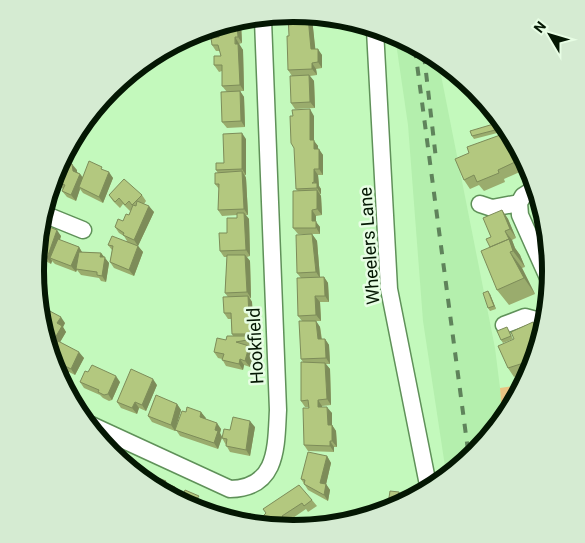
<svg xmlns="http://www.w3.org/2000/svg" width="585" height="543" font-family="Roboto,sans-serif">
<rect width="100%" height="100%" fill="#c3f9bc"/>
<path fill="#b4efad" d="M395,36L439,65L495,348L500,388L502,413L475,454L446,473L423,321L408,125Z"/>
<path fill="#e9c482" d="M520,385L502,413L500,388Z"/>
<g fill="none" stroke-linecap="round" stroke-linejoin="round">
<g stroke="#5f9159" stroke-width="19">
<path id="minor" d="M375,30L389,289L428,485
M519,203L520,215L549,280
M480,204L492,208L519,203L523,196L534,189
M46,215L83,230
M504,325L525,317L540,321
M91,425L230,489C278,488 276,447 278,410L263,20"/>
</g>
<use href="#minor" stroke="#fff" stroke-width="16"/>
<path stroke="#5f835b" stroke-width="4" stroke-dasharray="9 9" stroke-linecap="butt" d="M415,49L469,458
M424,55L436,159"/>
</g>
<path fill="#9aac6d" d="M293,14L312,18L315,49L322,55V68L316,69L317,75L310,76L314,81L315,108L295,109L291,103L292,76L288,70L289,36Z
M241,24L242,43L239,44L240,46L243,50L244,91H240L244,97L245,127L227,128L222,122L227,92L222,86V71L219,72L214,65L221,56L220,51H216L212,45L216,38L212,32Z
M314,116V141L318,146V149L323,155V175H318L319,186L321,189V194H320L321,196L322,215L316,216V222L320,227V234H298L293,228L298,191L296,189Z
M497,123L501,132L474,139L472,136Z
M246,139V175H245L246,178L248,215H246L249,219L250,256L247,257L250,261L251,298H250L252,302L254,340H250L251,342V346L250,347L254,352L250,367L244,365L243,370L226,366L222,359L218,358L214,352L226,340L233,336L232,334L231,319H228L224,313L228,297L225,293L227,257H224L220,251L227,233L237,218V215L222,216L218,210L219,189L215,184L218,173L216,170L224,163Z
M509,143L522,171L504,179L505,182L484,191L479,185L470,189L464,180Z
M511,144L527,167L525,169L518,160Z
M62,169L77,170V172L80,174L83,177L105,171L113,178L103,203L83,193L80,189L76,201L67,197L62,191L63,189L62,188L59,184L57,188L52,186L54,173Z
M109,195H142L146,201L144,204L154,212L138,246L143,252L134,276L114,268L110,262L112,250L108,245L127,241L124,236L119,233L115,227L123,221L129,215L131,210L130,211L123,204L120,208L113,201Z
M502,210L508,219L516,238L512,240L515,248L520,255L525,267L522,268L535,294L509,305L497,290L490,247L491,237Z
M44,225L61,236L60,240L79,247L82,252L101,253L109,263L106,282L101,281L99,278L81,275L77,270L76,272L55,264L52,261L51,264L38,257Z
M312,234L317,241L320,277H324L328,283L329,302H320L321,321H316L320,327L322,339H325L329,345L330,364H326L330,369L331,405L322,406V407L332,413V425L336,431L337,447H334V452L308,451L304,445L309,408L308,407H305L301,401L303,362L301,359L302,321L298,316L301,278L297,273Z
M490,294L496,309L490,311L488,308Z
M43,315L65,323L63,327L66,332L60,342L84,358L75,375L69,372L66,379L57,374L54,370L51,355L57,343L53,341L50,345H49Z
M533,322L539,330L531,370L529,372L514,377L508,368L514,339Z
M509,330L513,339L503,343L501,340Z
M88,372L120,382L112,400L109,401L103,398L100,395L84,388L80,382Z
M157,385L146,411L139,408L137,414L121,408L117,402Z
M177,404L181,410L176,427L186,412H201L205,419L221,429L220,433L222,437L230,430L255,427L250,456L230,452L222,438L218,449L180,436L176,430L175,431L152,422L148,416Z
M327,456L331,463L326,484L330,490L328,501L308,490L301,479Z
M312,500L317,506L308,512L306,509L287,522L291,529L267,524L266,513Z"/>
<path fill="#7d8c59" d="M308,17L312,18L316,55L311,49Z
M241,24L242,43L238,37L237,25Z
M235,37L243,50L244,91L240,85Z
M318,49L322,55V68L318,62Z
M312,63L316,69L317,75L312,69Z
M309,75L314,81L315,108L310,102Z
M240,91L244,97L245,127L241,121Z
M310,109L314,116V141L318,146V155L314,149L310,140Z
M242,133L246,139V175L242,169Z
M503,134L509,143L522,171L515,162Z
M319,149L323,155V175L319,169Z
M72,164L77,170V177L73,171Z
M59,165L64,171L57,182L59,184L57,188L53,182Z
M314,169L318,175L319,186L321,189V194L317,188V185L314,182Z
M242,171L246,178L248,215L244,209Z
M109,172L113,178L103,203L99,197Z
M80,174L84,180L79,187L80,189L76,201L71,195Z
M317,190L321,196L322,215L317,209Z
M149,206L154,212L138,246L134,240Z
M312,210L316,216V222L320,227V234L312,221Z
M502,210L508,219L516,238L510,229Z
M244,213L249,219L250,256L246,250Z
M57,230L61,236L53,259L50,258L52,261L51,264L47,258Z
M505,231L512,240L515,248L520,255L525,267L513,251Z
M312,234L317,241L320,278L316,272Z
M138,246L143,252L134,276L129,270Z
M79,247L83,254L76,272L71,266Z
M510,252L522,268L535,294L524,278Z
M101,253L109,263L106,282L102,276L100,257Z
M245,255L250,261L251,298L247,292Z
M324,277L328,283L329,302L325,296Z
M488,291L490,294L496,309L494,306Z
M248,296L252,302L254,340L250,334Z
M315,296L320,302L321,321L316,315Z
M61,317L65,323L63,327L66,332L59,344L55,338L57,323Z
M316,321L320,327L322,345L318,339Z
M48,335L53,341L50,345L48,336Z
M247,336L251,342V346L247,340Z
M325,339L329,345L330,364L326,358Z
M249,346L254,352L250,367L245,361Z
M79,352L84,358L75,375L71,369Z
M240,359L244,365L243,370L239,364Z
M325,363L330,369L331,405L327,399Z
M65,366L69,372L66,379L62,373Z
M116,376L120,382L112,400L108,394Z
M153,379L157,385L146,411L142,405Z
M318,400L322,406L323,413L318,407Z
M135,402L139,408L137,414L132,408Z
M177,404L181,410L175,431L171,425Z
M327,407L332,413V425L336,431L337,447L332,441L328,425Z
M201,412L206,418L204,423L200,417Z
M250,421L255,427L250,456L246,450Z
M217,423L221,429L220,433L222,437L218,449L214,443L215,430Z
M330,441L334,447V452L330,446Z
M327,456L331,463L325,489L320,483Z
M326,484L330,490L328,501L324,495Z
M175,487L179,493V500L174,496V489Z
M399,492L403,498L398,497Z
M205,502L209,508L207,512L201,511Z
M251,514L255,520V522L252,521L250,519Z"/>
<path fill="#b3c87f" stroke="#7d8c59" d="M293,14L308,17L311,49H318V62L312,63V69L288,70L287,36H289L288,15Z
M237,25L238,37H235V44H238L240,85L222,86V65H214V56H221L218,45H212L211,38L219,37V31L212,32V30Z
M309,75L310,102L291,103L290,76Z
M240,91L241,121L222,122L221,92Z
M310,109V140H314V149H319V169H314V182L312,183H317V188L296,189L294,148L291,143L290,116H293L292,110Z
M497,123L499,129L472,136L470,131Z
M242,133V169L216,170V163H224L223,134Z
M503,134L515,162L498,170L499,173L477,182L474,175L464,180L455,159L469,153L467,147Z
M511,144L521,158L518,160Z
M89,161L102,167L101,169L109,172L99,197L79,187Z
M64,164H72L73,171L80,174L71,195L62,191L65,185L57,182Z
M59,165L53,181L54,173Z
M242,171L244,209L218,210L219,184H215V173Z
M124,179L142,195L132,205L129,201L125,205L119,198L115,202L109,195Z
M317,190V209L312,210V221H316V228H293V191Z
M137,201L149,206L134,240L123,235L124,233L115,227L118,219L123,221L126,214L129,215L133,205L136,206Z
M502,210L510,229L505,231L509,239L490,247L486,239L491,237L483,218Z
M237,213H244L246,250L220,251L219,233H227V218H237Z
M44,225L57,230L47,258L38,253Z
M312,234L316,272L297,273L296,235Z
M112,236L138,246L129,270L110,262L113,246L108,245Z
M58,239L79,247L71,266L50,258Z
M509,239L513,251L510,252L524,278L497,290L481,251Z
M79,252L101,253L100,257H105L102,276L97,275V272L76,269Z
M227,255H245L247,292L225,293Z
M324,277L325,296H315L316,315L298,316L297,278Z
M488,291L494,306L488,308L483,293Z
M248,296L250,334H232L231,313H224L223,297Z
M46,309L61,317L57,323L62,326L55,338L48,335V336L43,315Z
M299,321H316L318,339H325L326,358L301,359Z
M533,322L538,333L533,360L508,368L498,346L514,339L511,332Z
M507,327L511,336L501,340L497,331Z
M227,336H247V340L236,342L249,346L245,361L240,359L239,364L222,360L224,354L214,352L217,338L226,340Z
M58,341L79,352L71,369L65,366L62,373L54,369L51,355Z
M301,362L325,363L327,399L318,400V407H327L328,425H332V441H330V446L304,445L303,408H309L308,400L301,401Z
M92,365L116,376L108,394L104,395L98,392L99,390L80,382L85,371L88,372Z
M131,369L153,379L142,405L135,402L132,408L117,402Z
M156,395L177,404L171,425L148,416Z
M187,407L201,412L200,417L217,423L215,430L218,431L214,443L175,430L182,411L186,412Z
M233,417L250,421L246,450L226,446L227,439L222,438L224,429L230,430Z
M308,452L327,456L320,483L326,484L324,495L304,484L305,480L301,479Z
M110,454L137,468L136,471Z
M138,471H141L166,481L165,483L175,487L174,489L176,490L174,496Z
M299,485L312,500L304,506L302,503L282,516L287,523L281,527L267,524L262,517L266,513L263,509Z
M185,490L199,496L197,499L205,502L201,511L194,510L175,497L177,492L183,495Z
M390,491L399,492L398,497L406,499L391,510L387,511Z
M215,509L224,511L223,515L241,517L242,513L251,514L250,519H252V521L204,512L214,513Z"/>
<g text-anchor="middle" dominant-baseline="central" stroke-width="5" stroke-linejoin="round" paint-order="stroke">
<g font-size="18" fill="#041703" stroke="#e7fde4">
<text transform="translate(369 246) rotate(-94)">Wheelers Lane</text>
<text transform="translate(255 346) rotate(-93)">Hookfield</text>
</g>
</g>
<path d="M0 0H585V543H0ZM44 271a249 249 0 1 1 498 0a249 249 0 1 1-498 0Z" fill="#d5ebd2" fill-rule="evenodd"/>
<path fill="none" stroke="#041703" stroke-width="6" d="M44 271a249 249 0 1 1 498 0a249 249 0 1 1-498 0Z"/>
<g transform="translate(550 35) rotate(308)" stroke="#e7fde4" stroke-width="4" paint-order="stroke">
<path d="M0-4L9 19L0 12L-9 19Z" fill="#041703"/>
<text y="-8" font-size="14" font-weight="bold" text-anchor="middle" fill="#041703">N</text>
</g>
</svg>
